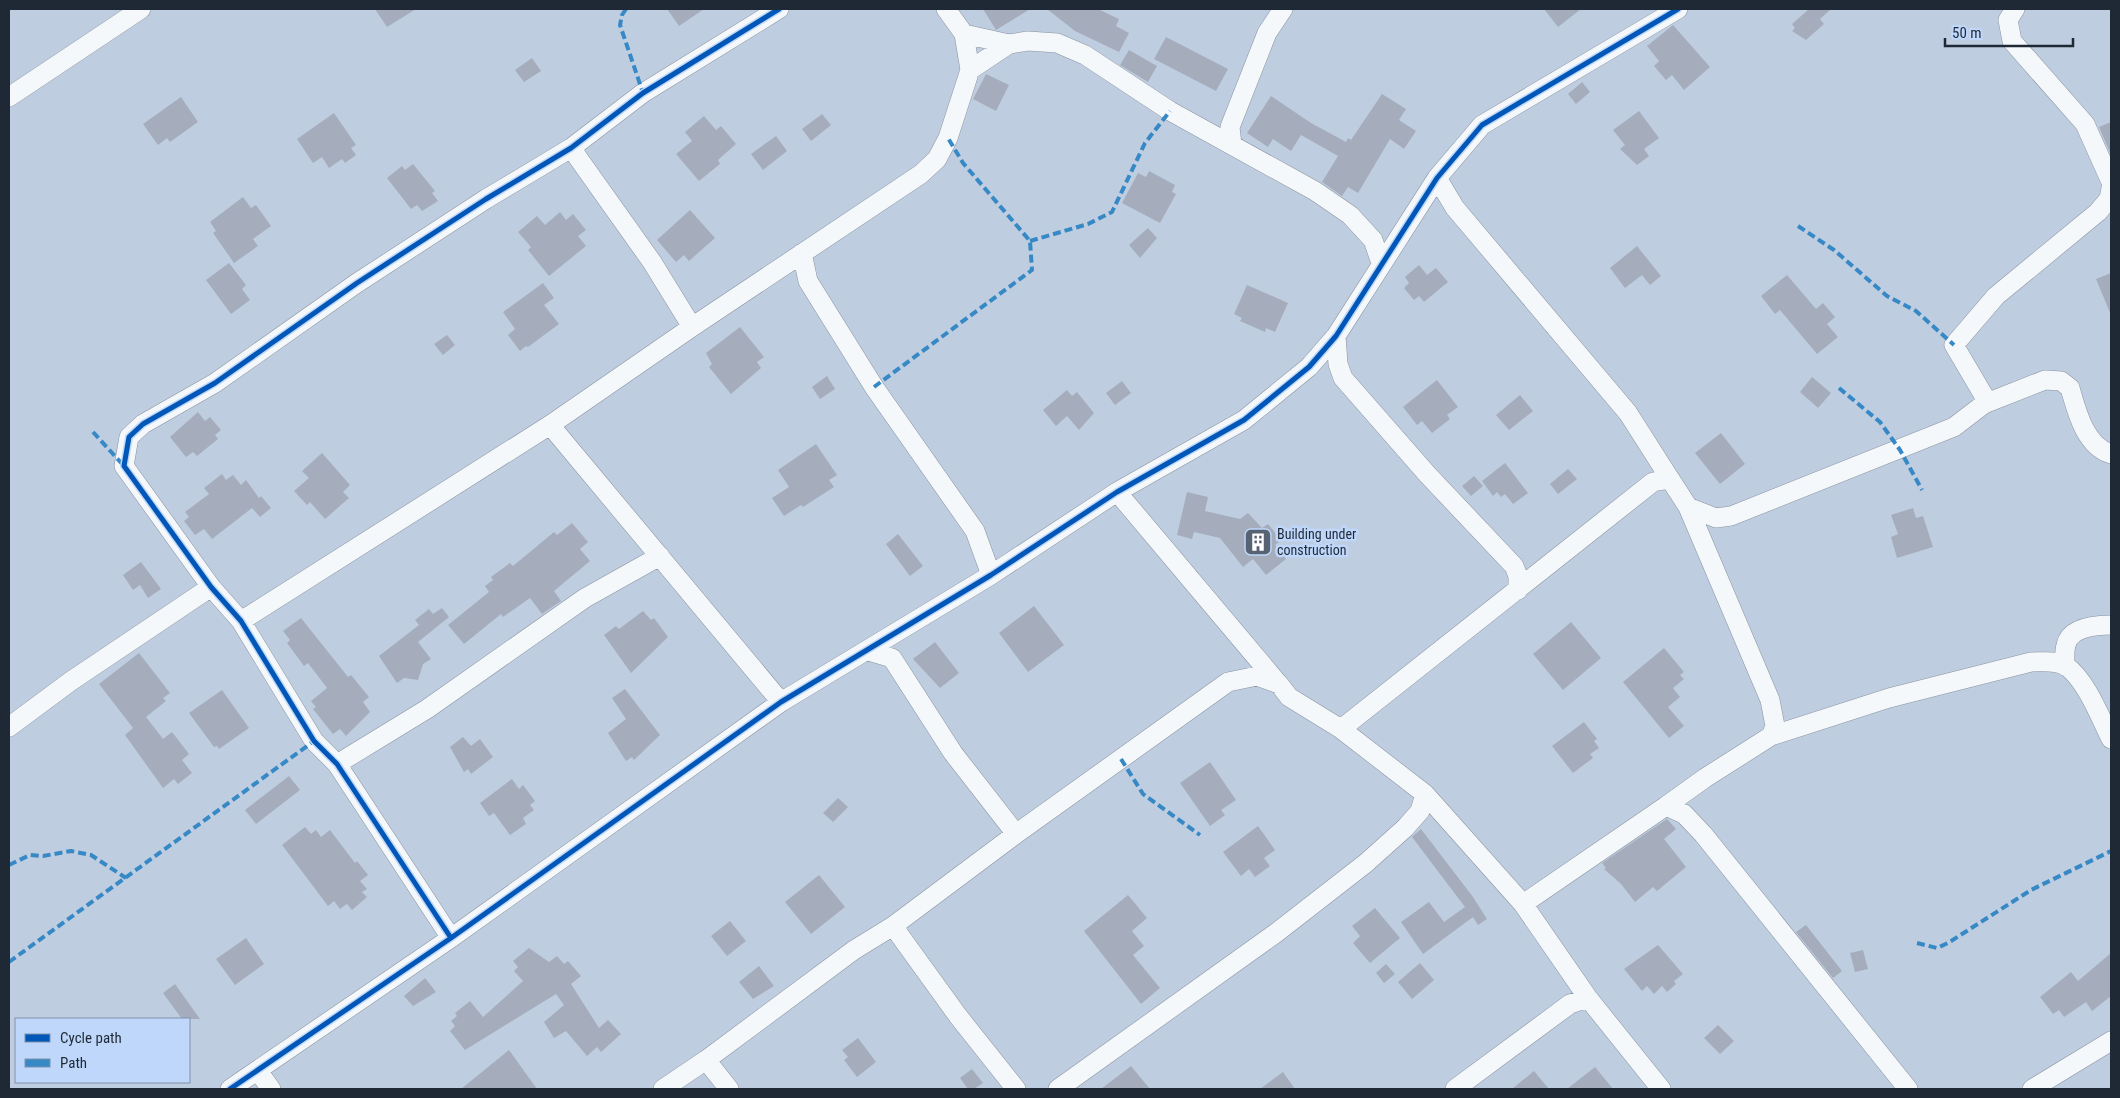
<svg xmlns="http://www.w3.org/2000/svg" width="2120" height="1098" font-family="'Roboto Condensed',sans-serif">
<rect width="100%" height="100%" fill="#bfcde0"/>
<path fill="#a5adbc" d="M375,9H416L387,27Z
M667,9H704L679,26Z
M983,9H1030L996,30Z
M1047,9H1098L1119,19L1116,26L1129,33L1119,52L1075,31Z
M1544,9H1581L1558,27Z
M1809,9H1831L1820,19L1824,24L1806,40L1792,31L1795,28L1792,24Z
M1673,25L1710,67L1684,90L1672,75L1666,80L1654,66L1659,61L1647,46Z
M1166,37L1228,69L1216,91L1154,59Z
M1129,50L1157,66L1148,82L1120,65Z
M532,58L541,71L524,82L515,70Z
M986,74L1009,85L996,111L973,99Z
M1582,82L1590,92L1576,104L1568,94Z
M1382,94L1406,109L1399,120L1416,131L1404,149L1390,139L1358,193L1348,187L1342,196L1322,182L1338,156L1301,135L1291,151L1273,139L1268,147L1247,133L1271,96L1311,123L1346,142L1348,138L1351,140Z
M181,97L198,122L170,142L167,138L158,145L143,124Z
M1639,111L1659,138L1644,149L1649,156L1637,165L1620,149L1625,145L1613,130Z
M334,113L356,145L351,148L356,155L345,163L342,159L329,168L322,157L313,163L297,139Z
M822,114L831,125L811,141L802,129Z
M704,116L716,130L721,126L736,144L718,160L720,164L699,181L676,154L692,141L685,132Z
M2111,122V155L2099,127Z
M776,136L787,151L763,170L751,154Z
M413,164L435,191L432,193L438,201L422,211L417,205L411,209L387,178L402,166L405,170Z
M1149,171L1175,185L1172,192L1176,194L1160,223L1122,203L1138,173L1146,177Z
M243,197L251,208L256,205L271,226L253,239L258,246L234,263L213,233L216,231L210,222Z
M690,210L715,238L689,261L684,255L676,262L657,240Z
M560,212L566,220L573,214L586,230L578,236L586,246L549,276L528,250L531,247L518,232L537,216L545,225Z
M1148,228L1157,238L1140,258L1129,245Z
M1637,246L1661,276L1650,285L1642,275L1625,288L1610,268Z
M229,263L246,285L242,289L250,300L231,314L206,280Z
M1419,265L1427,275L1436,268L1448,282L1424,302L1419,296L1414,300L1404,288L1409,283L1405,277Z
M2111,273V315L2096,279Z
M1787,275L1816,309L1823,303L1835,317L1827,324L1838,337L1817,354L1780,310L1775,314L1761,296Z
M543,283L554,298L544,305L559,324L528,347L526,346L520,351L508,335L515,329L503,312Z
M1247,285L1288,303L1275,332L1266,328L1265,332L1240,321L1242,318L1234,314Z
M740,327L764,357L757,362L761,368L731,394L709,367L712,364L706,353Z
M447,335L455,345L443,355L434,344Z
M827,376L835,389L820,399L812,387Z
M1812,377L1831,393L1818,408L1800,392Z
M1437,380L1458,407L1447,415L1450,419L1432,433L1422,421L1417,425L1403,407Z
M1122,381L1131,393L1115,405L1106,393Z
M1067,390L1072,396L1077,392L1094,413L1079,430L1067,416L1056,426L1043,410Z
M1520,395L1533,411L1509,430L1496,415Z
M198,412L205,421L210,417L221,430L215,435L218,439L197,456L193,452L186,457L170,437Z
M1721,433L1745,464L1720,484L1695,453Z
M816,444L837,475L829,480L834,487L803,507L801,505L784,516L772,498L789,487L778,470Z
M322,453L350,485L343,492L349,498L325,519L310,502L307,505L294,491L309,478L302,471Z
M1505,463L1528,493L1513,504L1505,494L1501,497L1497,492L1493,496L1482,481Z
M1568,469L1577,479L1558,494L1550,484Z
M222,474L226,480L233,475L241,485L246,480L259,498L261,496L271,508L260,517L252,508L212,539L204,529L195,535L184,521L189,517L185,512L209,494L204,488Z
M1474,476L1483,486L1471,496L1462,486Z
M1187,492L1208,497L1205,511L1240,519L1248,513L1262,528L1268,524L1281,540L1275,545L1286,559L1266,575L1253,559L1243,567L1220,538L1194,532L1192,539L1177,535Z
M1913,508L1916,518L1923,516L1933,547L1897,558L1891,537L1898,534L1891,515Z
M572,523L588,542L580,549L590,561L554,591L561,601L542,614L530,598L503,617L501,614L464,644L448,625L489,592L485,586L493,580L491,577L510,563L513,566L554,532L557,535Z
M898,534L923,566L910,576L886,544Z
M141,562L161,589L148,598L140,585L133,590L123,575Z
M1034,606L1064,645L1028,672L999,633Z
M442,608L449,617L418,642L431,659L423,664L418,680L404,678L397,683L379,656L419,625L415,620L429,609L433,614Z
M643,611L651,620L654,618L668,637L631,673L604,635L616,626L619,629Z
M301,618L348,677L351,675L369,697L363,702L370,712L346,736L340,729L333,734L313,709L316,707L311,701L327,688L308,663L304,666L287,643L290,640L283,631Z
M1571,622L1601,658L1563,690L1533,654Z
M935,642L959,673L940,688L913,659Z
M1664,648L1684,672L1680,675L1684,679L1673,688L1680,697L1668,707L1684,726L1669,738L1623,682Z
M139,653L170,693L163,698L166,701L146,717L163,739L172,732L189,754L182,760L192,773L178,784L174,779L163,788L125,735L133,728L99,684Z
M625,689L660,735L634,760L632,757L626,761L608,733L626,719L612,698Z
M222,690L249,728L219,749L217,746L214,747L189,713Z
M1584,722L1597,739L1594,741L1599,748L1590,754L1593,758L1573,773L1552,746Z
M463,737L471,746L480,739L493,757L471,774L468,769L464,772L450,747Z
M1210,762L1236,800L1221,810L1225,815L1210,826L1180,783Z
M289,776L300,790L256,824L245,810Z
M512,779L519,789L523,785L535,801L530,805L534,810L523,818L526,824L510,835L494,813L489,816L480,803Z
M838,798L848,807L833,822L823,813Z
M1667,819L1676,829L1664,839L1686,867L1657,891L1653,887L1635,902L1621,884L1604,869L1606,868L1602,863Z
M1258,826L1275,850L1264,858L1270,866L1255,877L1249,869L1241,876L1223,852Z
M305,827L311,834L316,830L321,837L330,830L355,863L357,861L368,875L360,881L367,889L362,892L367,897L352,910L347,904L340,909L334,901L328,906L282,845Z
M1421,829L1473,897L1487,919L1478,925L1473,917L1423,954L1401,922L1429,902L1444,922L1465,907L1412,837Z
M819,875L845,907L811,934L785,902Z
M1128,895L1147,918L1132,931L1144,946L1133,955L1160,988L1141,1004L1084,931Z
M1375,908L1400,938L1370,963L1353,943L1360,936L1352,926Z
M730,921L746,941L727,956L711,936Z
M1806,925L1842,971L1833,978L1796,932Z
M246,938L264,964L235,985L216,959Z
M1658,945L1683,974L1674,981L1676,984L1667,992L1662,986L1654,994L1647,986L1642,991L1624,969Z
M529,948L549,962L557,956L564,964L568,961L581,976L571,984L599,1028L608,1020L621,1034L601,1052L597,1047L587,1056L566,1031L554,1038L544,1022L564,1005L556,994L465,1050L450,1031L455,1026L451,1021L457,1016L455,1013L470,1001L483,1017L523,981L514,971L518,967L513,961Z
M1863,950L1868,969L1855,972L1850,953Z
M2111,953V996L2092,1011L2086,1002L2064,1017L2059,1010L2053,1014L2040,997L2071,972L2078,981Z
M1420,963L1434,980L1412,999L1398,982Z
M1386,964L1395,974L1384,983L1376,973Z
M759,966L774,986L753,999L739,982Z
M425,978L436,992L413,1006L404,996Z
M175,984L200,1019H182L163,993Z
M1718,1025L1734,1041L1720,1054L1704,1038Z
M858,1038L876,1062L857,1077L844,1060L848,1057L842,1050Z
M509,1050L537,1089H461Z
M1131,1066L1150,1089H1101Z
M1595,1067L1613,1089H1567Z
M972,1069L983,1083L974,1089H968L960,1078Z
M1534,1071L1549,1089H1512Z
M1283,1072L1295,1089H1260Z"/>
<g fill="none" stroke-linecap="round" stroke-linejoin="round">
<g stroke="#8993a1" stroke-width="20">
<path id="minor" d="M2015,9L2008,20L2012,41L2085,124L2111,182
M964,34L1009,44L1028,41L1057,43L1085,55L1170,111L1315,191L1350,215L1373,240L1381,263
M970,70L1009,44
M9,97L141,9
M1232,145L1230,127L1267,33L1283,9
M571,148L652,262L692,327
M1437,178L1455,208L1628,413L1670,479
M802,253L808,281L874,387L975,531L991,575
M1336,336L1338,364L1343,378L1427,474L1514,566L1518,576V590
M1984,404L2045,380L2061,381L2070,388C2077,412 2085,446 2111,454
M550,425L781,702
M1117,492L1277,682
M241,621L550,425L692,327L921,174L937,159L948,138L970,70L964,34L946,9
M868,651L892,658L953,753L1016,834
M2065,666C2065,659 2064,652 2066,645C2070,627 2097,625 2111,625
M9,727L71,681L211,587
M1341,729L1653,482L1670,479L1688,507L1716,518L1731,516L1954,427L1984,404V396L1954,345L1996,296L2098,212L2109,199L2111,188
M1771,736L1889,698L2031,662C2042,662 2056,660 2066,666C2086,680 2100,717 2111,739
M337,764L427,709L585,598L660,556
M1666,806L1705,778L1771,736L1775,726L1770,700L1688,507
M1523,904L1666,806L1684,814L1703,834L1908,1089
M893,926L958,1016L1016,1089
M451,938L337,764L314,741L241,621L211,587L124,466L129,437L143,424L215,383L357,283L486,199L571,148L643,93L779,9
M706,1060L729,1089
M258,1071L271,1089
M230,1089L451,938L781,702L991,575L1117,492L1244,420L1309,367L1336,336L1437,178L1482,125L1678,9
M663,1089L706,1060L854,950L893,926L1016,834L1228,682L1257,676L1279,684L1289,697L1341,729L1425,794L1523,904L1588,998L1661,1089
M1058,1089L1276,933L1366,863L1405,828L1420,811L1425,794
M1455,1089L1570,1004L1588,998
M2032,1089L2111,1041"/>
</g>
<use href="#minor" stroke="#f5f8fa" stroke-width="19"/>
<path stroke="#3789c5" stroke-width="4" stroke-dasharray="8 4" stroke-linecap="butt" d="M626,9L622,15L620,25L643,93
M1798,226L1834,250L1887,296L1916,311L1954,345
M1030,241L1088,224L1112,212L1145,143L1170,111
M874,387L1032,270L1030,241L963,163L948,138
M1839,388L1880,422L1900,450L1922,490
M93,432L124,466
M1121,759L1143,794L1200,835
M9,865L30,855L43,856L71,851L91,855L126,878
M1917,943L1937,948L1948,943L2031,890L2111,851
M9,962L314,741"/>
<g stroke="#bed7fa" stroke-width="8">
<path id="cycleway" d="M451,938L337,764L314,741L241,621L211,587L124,466L129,437L143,424L215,383L357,283L486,199L571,148L643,93L779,9
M230,1089L451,938L781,702L991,575L1117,492L1244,420L1309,367L1336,336L1437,178L1482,125L1678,9"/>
</g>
<use href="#cycleway" stroke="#0057b8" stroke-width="5"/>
</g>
<defs>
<g id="building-square" transform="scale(1.4375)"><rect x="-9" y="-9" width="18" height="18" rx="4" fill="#576272" stroke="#bed7fa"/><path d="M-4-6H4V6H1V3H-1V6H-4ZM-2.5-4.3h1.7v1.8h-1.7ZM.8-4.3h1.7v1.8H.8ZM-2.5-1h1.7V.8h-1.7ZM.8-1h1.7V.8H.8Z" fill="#fff"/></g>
</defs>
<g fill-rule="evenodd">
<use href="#building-square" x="1258" y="542"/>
</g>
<g text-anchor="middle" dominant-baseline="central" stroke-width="5" stroke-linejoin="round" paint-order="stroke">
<g font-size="14" fill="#1f2936" stroke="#bed7fa" text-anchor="start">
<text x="1277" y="534">Building under<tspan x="1277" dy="16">construction</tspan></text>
</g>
</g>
<rect width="2120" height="1098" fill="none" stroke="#1f2936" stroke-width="20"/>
<rect x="15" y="1018" width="175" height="65" fill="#bed7fa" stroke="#7e91ac"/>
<rect x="25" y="1034" width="25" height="8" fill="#0057b8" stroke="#7e91ac"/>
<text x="60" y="1043" font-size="15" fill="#1f2936">Cycle path</text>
<rect x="25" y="1059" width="25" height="8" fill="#3789c5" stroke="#7e91ac"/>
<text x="60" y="1068" font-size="15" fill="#1f2936">Path</text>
<path d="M1945 38v8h128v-8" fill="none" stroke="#1f2936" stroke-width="2.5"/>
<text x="1952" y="38" font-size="15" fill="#1f2936" stroke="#bed7fa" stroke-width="4" paint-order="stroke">50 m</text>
</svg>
